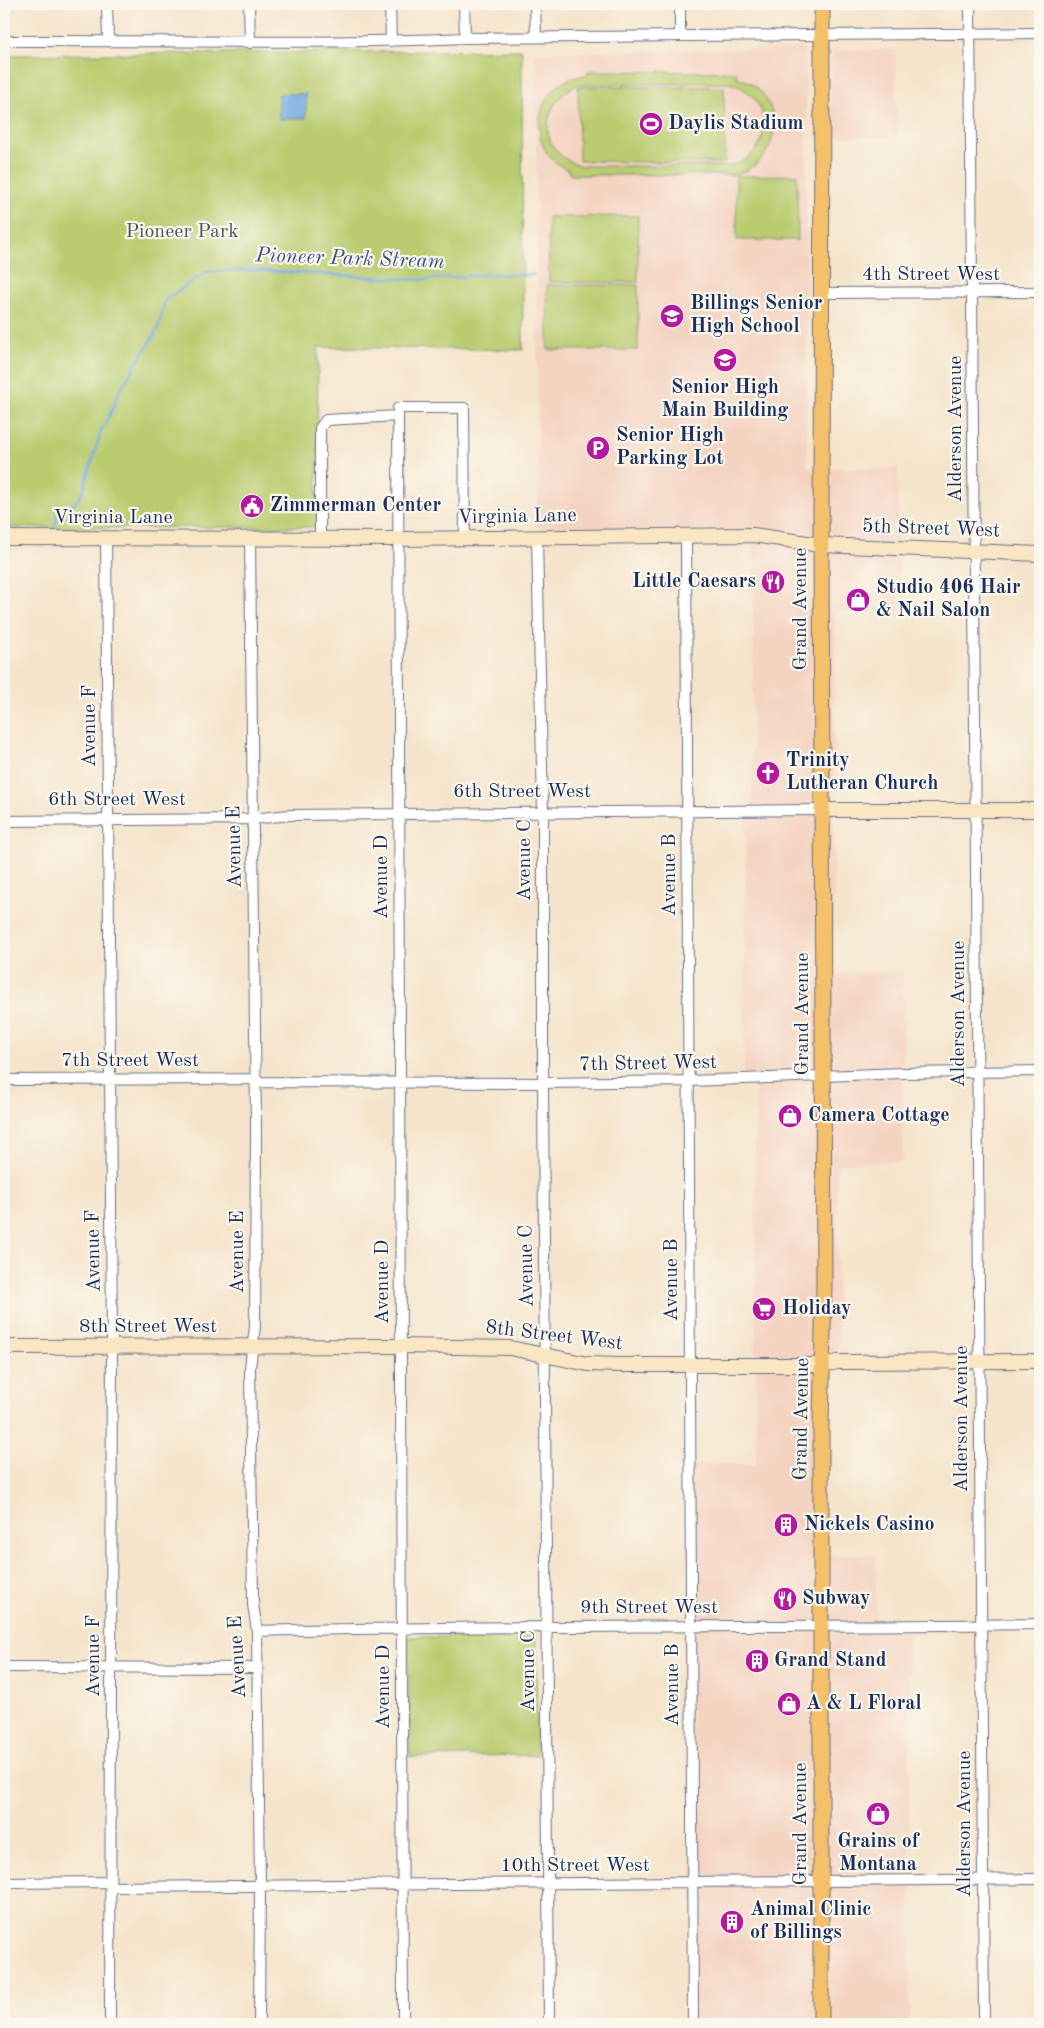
<svg xmlns="http://www.w3.org/2000/svg" width="1044" height="2028" font-family="'Old Standard TT',serif">
<rect width="100%" height="100%" fill="#fbf7ec"/>
<filter id="ink" filterUnits="userSpaceOnUse"><feTurbulence type="fractalNoise" baseFrequency=".02" numOctaves="2"/><feDisplacementMap in="SourceGraphic" scale="10" xChannelSelector="R" yChannelSelector="G"/><feConvolveMatrix kernelMatrix="1 2 1 2 8 2 1 2 1" color-interpolation-filters="sRGB"/></filter>
<filter id="wash" filterUnits="userSpaceOnUse"><feTurbulence type="fractalNoise" baseFrequency=".0096" numOctaves="4" result="noise"/><feDisplacementMap in="SourceGraphic" scale="20" xChannelSelector="R" yChannelSelector="G"/><feGaussianBlur stdDeviation="1.12" result="paint"/><feColorMatrix in="noise" values="0 0 0 0 0 0 0 0 0 0 0 0 0 0 0 0 0 1.4 0 .05"/><feComposite in="paint" operator="in"/></filter>
<g filter="url(#wash)">
<rect width="100%" height="100%" fill="#f5e4cb"/>
<path fill="#f4d3c1" d="M801,48L806,54L807,468H898L899,610L835,611L833,975L903,973V1162L837,1164L838,1362L822,1365L821,1555H876V1625H909L910,2024H693L690,1465L756,1464L755,1079H744L746,811L752,810L754,530L538,528L536,53Z
M896,49L897,137H831V51Z"/>
<path fill="#bacc6f" stroke="#6a7e66" fill-rule="evenodd" d="M522,50L523,350L318,347L317,527L4,528V55Z
M588,71L736,72L737,77C771,87 786,128 763,157C756,166 744,172 734,175H570L569,170C528,155 531,96 569,79C575,77 582,76 588,75ZM726,83C760,87 777,129 752,154C745,161 737,163 728,166H584C538,157 536,105 577,85Z
M578,87H724L725,163L579,161Z
M797,175L798,240H737L736,176Z
M638,216V282H549L548,217Z
M547,285H638V350H548Z
M536,1635L537,1755L410,1757L408,1637Z"/>
<path fill="#73aae2" stroke="#476ca0" d="M279,94H306V118L279,119Z"/>
<g fill="none" stroke-linecap="round" stroke-linejoin="round">
<path stroke="#73aae2" stroke-width="2.5" d="M55,528L58,509L75,504L83,491L101,431L111,412L119,392L158,329L165,300L206,272L251,270L421,280L492,274L533,275"/>
</g>
</g>
<g filter="url(#ink)">
<g fill="none" stroke-linecap="round" stroke-linejoin="round">
<g stroke="#676e84" stroke-width="12">
<path id="street" d="M107,4L108,40
M249,4L250,43
M390,4L391,41
M464,4L465,38
M535,4L536,37
M680,4V36
M970,4L984,2024
M4,41C158,40 311,45 465,38L1040,33
M822,293L1040,292
M686,536L693,2024
M106,537L112,1338L110,2024
M537,537L543,812V1083L549,2024
M250,539L256,1126L255,1326L250,1368L253,1604L257,1631L260,1886L259,2024
M320,539V428L326,420L398,416
M4,821L252,819L290,815L822,810
M4,1080L256,1079
M256,1082L543,1083L689,1081L903,1073L1040,1071
M257,1631C518,1625 779,1627 1040,1624
M4,1667L257,1668
M4,1883L110,1882
M110,1887L1040,1879
M403,2024L398,408H464L465,539"/>
</g>
<g stroke="#676e84" stroke-width="16">
<path id="secondary" d="M4,538L398,539L753,535L821,545L1040,554
M822,810H1040
M4,1347L401,1346L510,1348L588,1364L619,1365H822L838,1362L1040,1361"/>
</g>
<g stroke="#676e84" stroke-width="17">
<path id="primary" d="M821,2024V1424L824,1283L821,545L822,4"/>
</g>
<use href="#street" stroke="#fff" stroke-width="10"/>
<use href="#secondary" stroke="#fbe6c3" stroke-width="14"/>
<use href="#primary" stroke="#f4c16a" stroke-width="15"/>
</g>
</g>
<defs>
<g id="stadium-disc" transform="scale(1.25)"><circle r="9.5" fill="#b5179e" stroke="#fbf7ec"/><path d="M0-5a6.5 5 0 1 0 0 10a6.5 5 0 1 0 0-10ZM-3.5-1.8h7v3.6h-7Z" fill="#fff"/></g>
<g id="school-disc" transform="scale(1.25)"><circle r="9.5" fill="#b5179e" stroke="#fbf7ec"/><path d="M0-5L7-2L0 1L-7-2ZM-4 1L0 2.5L4 1V4Q0 6-4 4Z" fill="#fff"/></g>
<g id="parking-disc" transform="scale(1.25)"><circle r="9.5" fill="#b5179e" stroke="#fbf7ec"/><path d="M-3.5-5.5H1a3.5 3.5 0 0 1 0 7H-1V5.5H-3.5ZM-1-3.4V-.6H.8a1.4 1.4 0 0 0 0-2.8Z" fill="#fff"/></g>
<g id="civic-disc" transform="scale(1.25)"><circle r="9.5" fill="#b5179e" stroke="#fbf7ec"/><path d="M-.6-6.5H3V-4.5H.6V-3L4-1V1h2V6H-6V1h2V-1L-.6-3ZM-1.2 2.5V6h2.4V2.5Z" fill="#fff"/></g>
<g id="restaurant-disc" transform="scale(1.25)"><circle r="9.5" fill="#b5179e" stroke="#fbf7ec"/><path d="M-5-6h1v4h1v-4h1v4h1v-4h1v5L-1.5 .5V6h-2V.5L-5-1ZM5-6V6H3V1.5H1.5Q1.5-4 5-6Z" fill="#fff"/></g>
<g id="shop-disc" transform="scale(1.25)"><circle r="9.5" fill="#b5179e" stroke="#fbf7ec"/><path d="M-5-2.5h2.3a2.7 3.5 0 0 1 5.4 0H5L5.5 6h-11ZM-1.5-2.5h3a1.5 2.3 0 0 0-3 0Z" fill="#fff"/></g>
<g id="church-disc" transform="scale(1.25)"><circle r="9.5" fill="#b5179e" stroke="#fbf7ec"/><path d="M-1.2-6h2.4v3.5h3.3v2.4h-3.3V6h-2.4V-.1h-3.3v-2.4h3.3Z" fill="#fff"/></g>
<g id="supermarket-disc" transform="scale(1.25)"><circle r="9.5" fill="#b5179e" stroke="#fbf7ec"/><path d="M-6-5.5h2.5l.6 2H6L4.5 2H-2.5L-4.4-4H-6ZM-1.5 3.2a1.3 1.3 0 1 0 .1 0ZM3 3.2a1.3 1.3 0 1 0 .1 0Z" fill="#fff"/></g>
<g id="building-disc" transform="scale(1.25)"><circle r="9.5" fill="#b5179e" stroke="#fbf7ec"/><path d="M-4-6H4V6H1V3H-1V6H-4ZM-2.5-4.3h1.7v1.8h-1.7ZM.8-4.3h1.7v1.8H.8ZM-2.5-1h1.7V.8h-1.7ZM.8-1h1.7V.8H.8Z" fill="#fff"/></g>
</defs>
<g fill-rule="evenodd">
<use href="#stadium-disc" x="651" y="124"/>
<use href="#school-disc" x="672" y="316"/>
<use href="#school-disc" x="725" y="360"/>
<use href="#parking-disc" x="598" y="448"/>
<use href="#civic-disc" x="252" y="506"/>
<use href="#restaurant-disc" x="773" y="582"/>
<use href="#shop-disc" x="858" y="600"/>
<use href="#church-disc" x="768" y="773"/>
<use href="#shop-disc" x="790" y="1116"/>
<use href="#supermarket-disc" x="764" y="1309"/>
<use href="#building-disc" x="786" y="1525"/>
<use href="#restaurant-disc" x="785" y="1599"/>
<use href="#building-disc" x="757" y="1661"/>
<use href="#shop-disc" x="789" y="1704"/>
<use href="#shop-disc" x="878" y="1814"/>
<use href="#building-disc" x="732" y="1922"/>
</g>
<g text-anchor="middle" dominant-baseline="central" stroke-width="4.5" stroke-linejoin="round" paint-order="stroke">
<g font-size="20" font-weight="bold" fill="#1b2f5e" stroke="#fbf7ec" text-anchor="start">
<text x="668" y="124">Daylis Stadium</text>
<text x="690" y="304">Billings Senior<tspan x="690" dy="23">High School</tspan></text>
<text x="725" y="388" text-anchor="middle">Senior High<tspan x="725" dy="23">Main Building</tspan></text>
<text x="616" y="436">Senior High<tspan x="616" dy="23">Parking Lot</tspan></text>
<text x="270" y="506">Zimmerman Center</text>
<text x="756" y="582" text-anchor="end">Little Caesars</text>
<text x="876" y="588">Studio 406 Hair<tspan x="876" dy="23">&amp; Nail Salon</tspan></text>
<text x="786" y="761">Trinity<tspan x="786" dy="23">Lutheran Church</tspan></text>
<text x="808" y="1116">Camera Cottage</text>
<text x="782" y="1309">Holiday</text>
<text x="804" y="1525">Nickels Casino</text>
<text x="802" y="1599">Subway</text>
<text x="774" y="1661">Grand Stand</text>
<text x="806" y="1704">A &amp; L Floral</text>
<text x="878" y="1842" text-anchor="middle">Grains of<tspan x="878" dy="23">Montana</tspan></text>
<text x="750" y="1910">Animal Clinic<tspan x="750" dy="23">of Billings</tspan></text>
</g>
<g font-size="20" fill="#435662" stroke="#fbf7ec">
<text x="182" y="232">Pioneer Park</text>
</g>
<g font-size="20" fill="#1b2f5e" stroke="#fbf7ec">
<text x="931" y="275">4th Street West</text>
<text transform="translate(956 429) rotate(-90)">Alderson Avenue</text>
<text transform="translate(517 517) rotate(-1)">Virginia Lane</text>
<text x="113" y="518">Virginia Lane</text>
<text transform="translate(931 529) rotate(2)">5th Street West</text>
<text transform="translate(801 609) rotate(-90)">Grand Avenue</text>
<text transform="translate(90 726) rotate(-90)">Avenue F</text>
<text x="522" y="792">6th Street West</text>
<text x="117" y="800">6th Street West</text>
<text transform="translate(235 847) rotate(-91)">Avenue E</text>
<text transform="translate(525 860) rotate(-90)">Avenue C</text>
<text transform="translate(670 875) rotate(-90)">Avenue B</text>
<text transform="translate(382 877) rotate(-90)">Avenue D</text>
<text transform="translate(803 1014) rotate(-90)">Grand Avenue</text>
<text transform="translate(959 1014) rotate(-90)">Alderson Avenue</text>
<text x="130" y="1061">7th Street West</text>
<text transform="translate(648 1064) rotate(-1)">7th Street West</text>
<text transform="translate(94 1251) rotate(-91)">Avenue F</text>
<text transform="translate(238 1252) rotate(-90)">Avenue E</text>
<text transform="translate(527 1266) rotate(-91)">Avenue C</text>
<text transform="translate(672 1280) rotate(-90)">Avenue B</text>
<text transform="translate(383 1282) rotate(-90)">Avenue D</text>
<text x="148" y="1327">8th Street West</text>
<text transform="translate(554 1336) rotate(7)">8th Street West</text>
<text transform="translate(802 1419) rotate(-89)">Grand Avenue</text>
<text transform="translate(962 1419) rotate(-90)">Alderson Avenue</text>
<text x="649" y="1608">9th Street West</text>
<text transform="translate(94 1656) rotate(-90)">Avenue F</text>
<text transform="translate(238 1657) rotate(-93)">Avenue E</text>
<text transform="translate(529 1671) rotate(-90)">Avenue C</text>
<text transform="translate(673 1685) rotate(-90)">Avenue B</text>
<text transform="translate(384 1687) rotate(-90)">Avenue D</text>
<text transform="translate(801 1824) rotate(-90)">Grand Avenue</text>
<text transform="translate(965 1824) rotate(-90)">Alderson Avenue</text>
<text x="575" y="1866">10th Street West</text>
</g>
<g font-size="21" font-style="italic" fill="#355486" stroke="#fbf7ec">
<text transform="translate(350 259) rotate(2)">Pioneer Park Stream</text>
</g>
</g>
<rect width="1044" height="2028" fill="none" stroke="#fbf7ec" stroke-width="20"/>
</svg>
